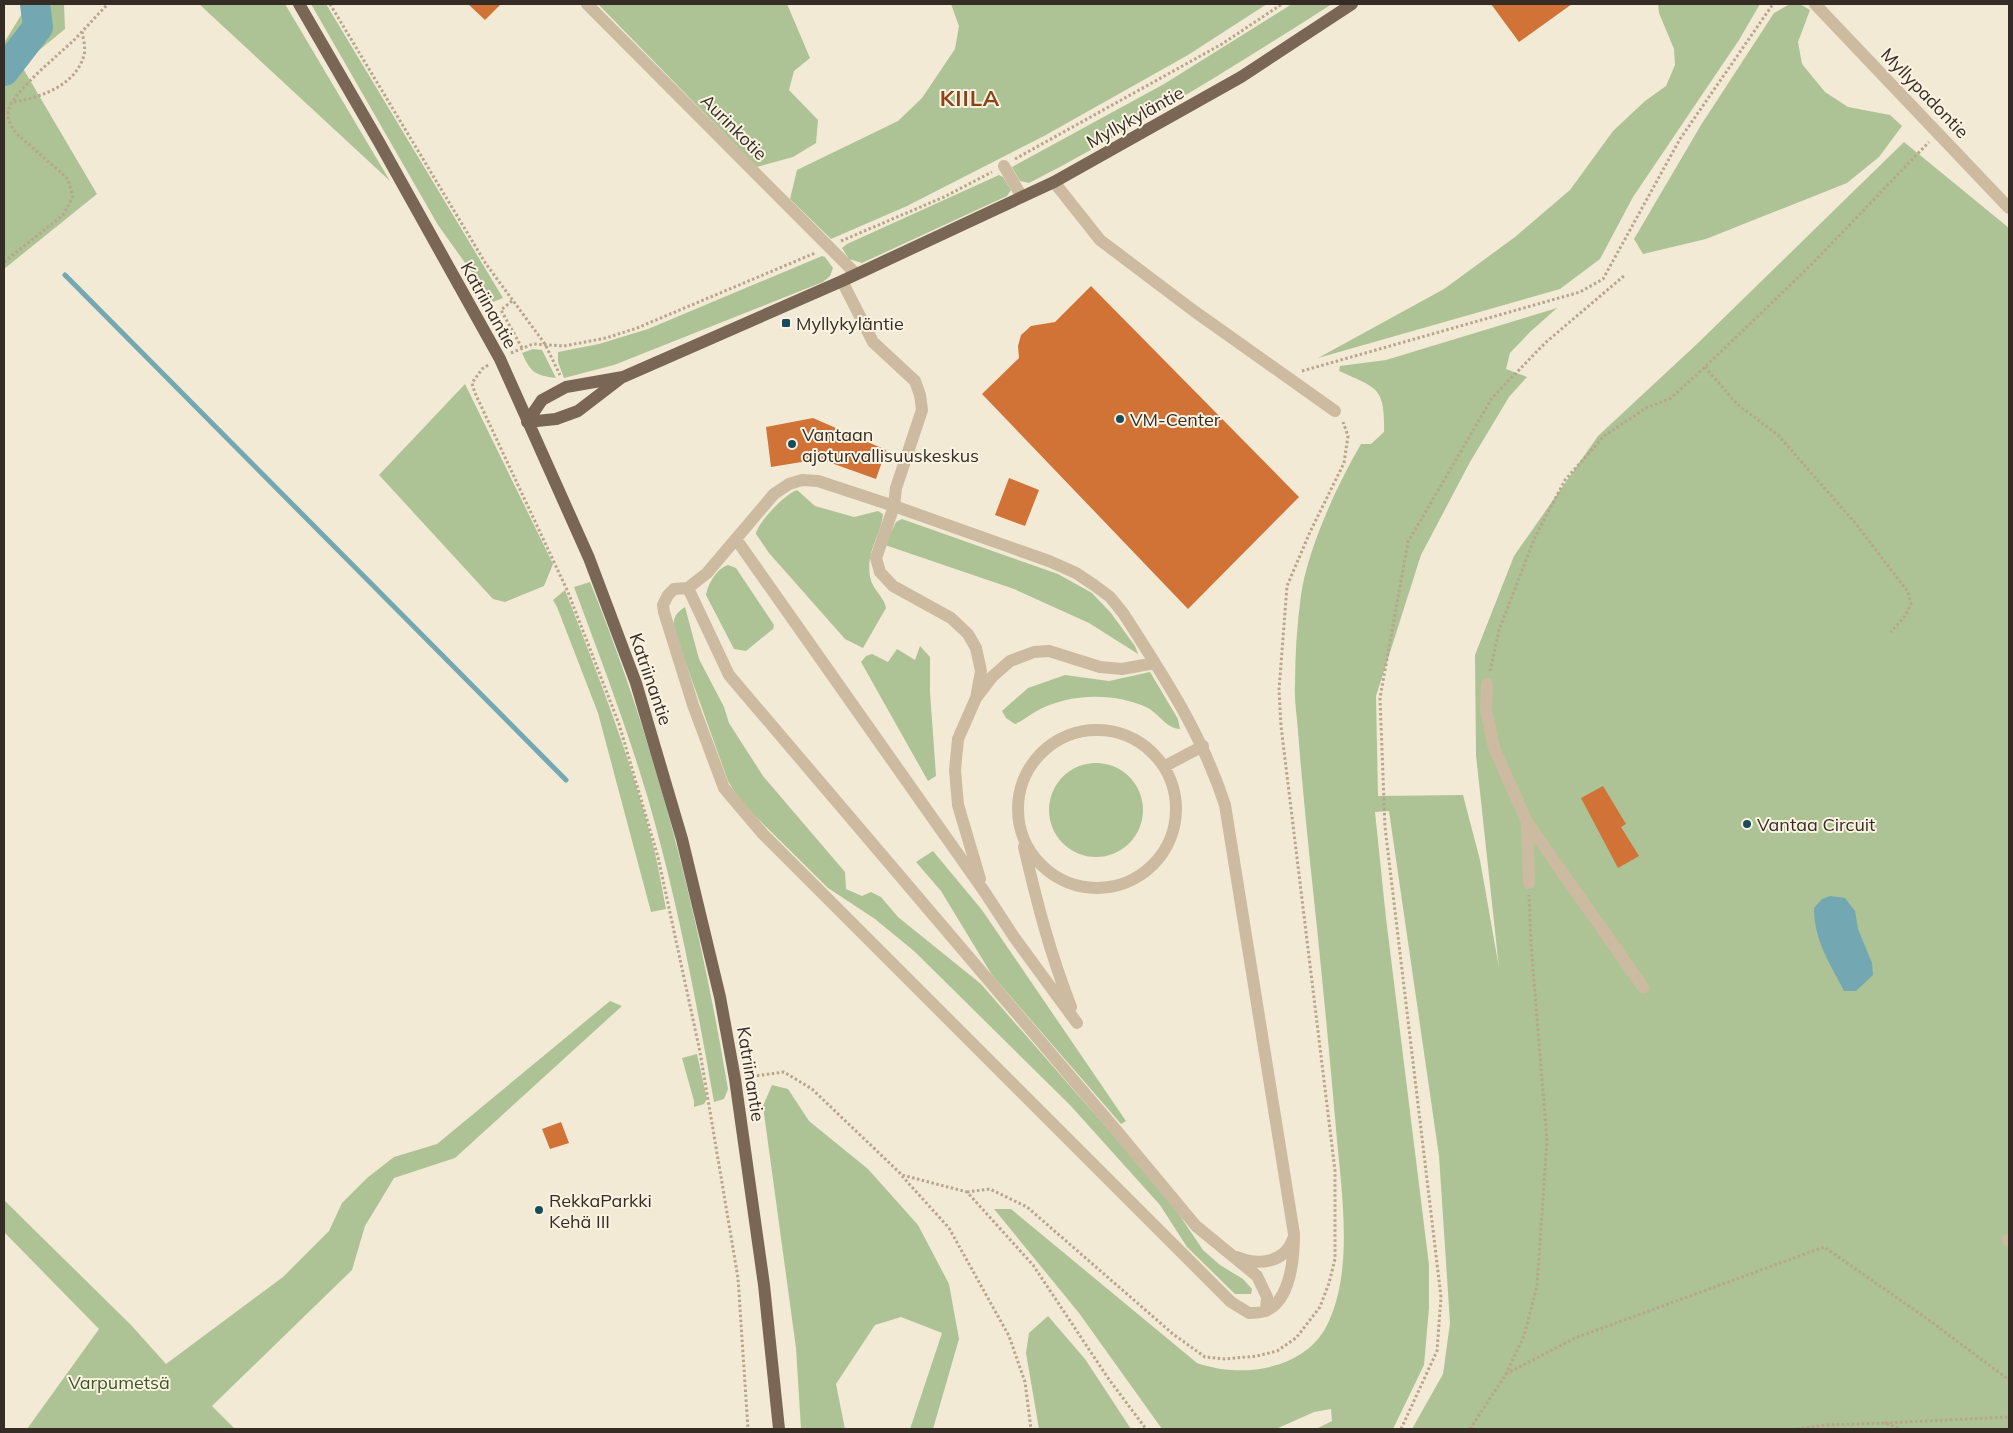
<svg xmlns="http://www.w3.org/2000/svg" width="2013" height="1433" font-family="Mulish,sans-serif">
<rect width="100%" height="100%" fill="#f3ead6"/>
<path fill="#adc395" d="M24,4H64L65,29L21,65L97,194L4,269V43L26,7Z
M199,4H285L390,181Z
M311,4H326L503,298L493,302L438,225Z
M598,4H787L810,58L794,71L789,90L818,120L816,143L793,157L757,167Z
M951,4H1267L1188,55L1044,136L907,206L831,239L790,199L797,170L898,121L922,98L955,49L959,26Z
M1292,4H1332C1233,67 1134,129 1029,183L1020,181L1012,167L1164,84Z
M1658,4H1760L1739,40L1633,197L1600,259L1560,289L1318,358L1444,289L1515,237L1570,190L1613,131L1645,101L1666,86L1675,65L1674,49L1659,13Z
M1790,4H1800L1810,10L1798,42L1802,64L1825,92L1848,107L1890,115L1902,126L1879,157L1847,183L1706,239L1643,254L1634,239L1701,125L1774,13Z
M1904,142L2009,228V1429H1412L1443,1374L1450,1323L1439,1156L1389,811L1375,812L1386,918L1429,1265V1308L1424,1365L1393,1429H1316L1332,1421L1331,1409L1314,1412L1276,1429H1162L1079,1313L994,1209H1011L1197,1363C1242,1379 1308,1370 1329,1321C1354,1266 1341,1188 1336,1129C1328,1036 1319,944 1309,852C1305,811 1301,771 1298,731C1297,716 1294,700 1295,684C1295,655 1297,624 1301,595C1308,548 1337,485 1361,444H1371L1384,432C1385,387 1377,388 1339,371L1340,366L1386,360L1557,308L1530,332L1510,353L1506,369L1527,377L1509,397L1470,462L1421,555L1376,696L1378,796L1463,795L1480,860L1499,968L1476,755L1475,655L1514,556L1598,436L1698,343Z
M999,175L1003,177L1011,190L1007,196L862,263L849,259L842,248L847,244Z
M822,256L825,257L833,268L830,276L823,282L614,365L564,378L558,362V352L599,344L648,329Z
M533,349L542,350L556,378C535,375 531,373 522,353Z
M465,384L553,564L544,586L505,602L493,599L379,475Z
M797,490L815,506L854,517L878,511L883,514C881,537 866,549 870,577C872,589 885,598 886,608L863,648L845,639L769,553L756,534C757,523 786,493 797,490Z
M902,519L1058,574L1092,593L1111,613L1135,646L1138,654L1089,623L1014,589L885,545L896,522Z
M728,565L736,568L774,625L773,629L746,651L734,649L706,595C708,584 717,568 728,565Z
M590,582C656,744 699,916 728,1089L724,1099L714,1102C698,1011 681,920 657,831C635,748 604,668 574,587Z
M565,590C598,675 632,761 654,849C659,869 662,889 666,909L651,912L598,713L557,607L553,600Z
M685,607L699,659L724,707L729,723L763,776L845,872L846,889L862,896L871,892L881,897L898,917L981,984L1146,1173L1176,1210L1203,1250L1220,1265L1243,1279L1252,1289L1251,1294H1235L1187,1247L1160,1205L1070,1105L914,951L875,919L828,888L751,812L736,794L728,781L674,630C673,617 675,614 685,607Z
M920,646L930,657V692L936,776L928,781L861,662L866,656L872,654L888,662L897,649L915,660Z
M1150,672L1178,719L1180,729C1167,729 1159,714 1148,708C1114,692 1068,693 1035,712C1028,716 1023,721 1015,724L1006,718L1002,711L1028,688L1065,675L1109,681Z
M1049 810a47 47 0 1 1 94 0a47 47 0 1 1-94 0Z
M933,851L982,910L1126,1121L1121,1124L992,975L941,891L916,862Z
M610,1001L622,1006L455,1158L394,1178L365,1226L352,1270L212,1406L235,1429H27L99,1329L4,1232V1200L131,1325L166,1364L283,1277L329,1231L342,1203L367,1178L394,1157L437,1144Z
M697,1054L707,1099L704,1104L694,1107V1101L682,1058Z
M772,1085L788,1089L809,1121L868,1169L918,1225L949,1284L959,1339L933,1429H910L942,1333L901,1317L875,1325L836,1384L845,1429H801L796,1348L763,1106Z
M1048,1316L1085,1359L1131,1429H1039L1026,1353L1029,1333Z"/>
<path fill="#73a7b2" d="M1830,896L1845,898L1855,911L1858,929L1872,963L1873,975L1856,991H1844C1830,963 1814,941 1814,908L1822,899Z"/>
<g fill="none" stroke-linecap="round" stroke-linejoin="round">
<path stroke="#73a7b2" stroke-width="5" d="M65,275L566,780"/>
<path stroke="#73a7b2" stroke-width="30" d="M4,71L38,27L35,4"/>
</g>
<path fill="#d17236" d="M468,4H501L485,20Z
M1491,4H1572L1519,42Z
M1091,286L1299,497L1188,609L982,394L1019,358L1018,346L1021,335L1031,326L1055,322Z
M813,418L886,450L876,479L820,459L771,467L766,427Z
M1009,478L1039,490L1025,526L995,515Z
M1603,786L1626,824L1621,827L1639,856L1618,868L1581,798Z
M561,1122L569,1143L550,1149L542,1129Z"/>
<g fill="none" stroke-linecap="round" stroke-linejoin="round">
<path stroke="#b8a58b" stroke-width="3" stroke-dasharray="2.5 2.5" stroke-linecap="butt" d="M330,4L486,264L545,344L560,375
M14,102C42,97 76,85 84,55C86,48 83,38 82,31
M1015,159L1222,44L1282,4
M841,241L944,197L992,172
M4,262L63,215L73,197L68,179L17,134C10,125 5,117 10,106C20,86 56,57 73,41C85,29 96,16 108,4
M512,301L501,310L522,348
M511,353L533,344L564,346L606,338L637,328L815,253
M488,365L482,369L472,383L475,393L568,592L619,724L658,857L700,1052L738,1278L748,1429
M1705,367L1737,404L1778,435L1856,524L1908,592L1911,604L1905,616L1891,632
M1302,371L1580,292L1603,279L1680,139L1773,4
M1490,671L1499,630L1535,537L1565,480L1604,436L1646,408L1671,398L1705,367L1812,264L1929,142
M747,1077L784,1072L812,1089L902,1175L967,1192L1033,1265L1108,1378L1146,1429
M902,1176L949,1228L1009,1336L1025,1382L1031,1429
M967,1192L990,1189L1027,1207L1173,1334L1205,1357L1225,1359L1257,1356L1277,1351L1296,1338L1320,1307L1329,1283L1335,1259V1171L1281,726L1279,690L1287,586L1310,532L1344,463L1348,436L1343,422
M1506,1374L1575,1338L1824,1247L1926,1318L2009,1380
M1885,1423L2009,1417
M1401,1429L1437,1351L1441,1297L1385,827L1380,698L1408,542L1492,398L1545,343L1625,275
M1470,1429L1506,1374L1524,1336L1537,1286L1547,1141L1531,944L1529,895
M1797,1429L1826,1425L1885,1423L1901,1429"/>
<path stroke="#ccbba1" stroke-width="12" d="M587,4L856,274
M1815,4L2009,208
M1004,166L1022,197
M1054,182L1100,240L1194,311L1335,411
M842,281L873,342L915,381L920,395L922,410L896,488L894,506L876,558L880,572L893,586L951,618L968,634L976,648L981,671L976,698
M802,480L818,481L894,506L1049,561L1076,573L1094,585L1110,597L1123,613C1163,675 1202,734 1225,805L1294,1234C1294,1257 1291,1301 1265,1311C1260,1313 1254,1313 1249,1313L1231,1302L763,834L724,788L693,705L664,612L663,605L668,595L674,589L688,588L707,573L774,494L789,484Z
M736,539L984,891L1014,937L1077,1023
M688,588L729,675L1116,1130L1196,1226L1257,1276L1267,1297L1266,1311
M1487,684L1486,709L1494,748L1527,822L1643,987
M1018 809a79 79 0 1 1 158 0a79 79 0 1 1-158 0Z
M1165,766L1203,746
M1527,822L1529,883
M1024,847C1037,903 1050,953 1071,1007
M980,879L958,805L955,770L958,739L976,698L992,677L1010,661L1034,652L1049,651L1100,667L1122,669L1155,663
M2008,1240L2009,1241
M1237,1257C1258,1266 1285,1263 1293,1239"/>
<path stroke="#796654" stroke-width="12" d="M299,4L379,142L500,359L589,558L636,683L682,839L720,997L735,1079L764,1285L779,1429
M527,422L542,400L566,387L623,377L842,281L1054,182L1241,77L1352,4
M527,422L556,419L578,411L621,378"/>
</g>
<g fill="#174c5a" stroke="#fbf3e2" stroke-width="2">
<rect x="781" y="318" width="10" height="10" rx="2.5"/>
<circle cx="1120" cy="419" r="5"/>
<circle cx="792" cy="444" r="5"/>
<circle cx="1747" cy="824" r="5"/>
<circle cx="539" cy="1210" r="5"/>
</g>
<g text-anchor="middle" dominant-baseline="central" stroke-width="4" stroke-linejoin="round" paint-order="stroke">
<g font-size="18" fill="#352c25" stroke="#fbf3e2">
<text transform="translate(1925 93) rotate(46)">Myllypadontie</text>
<text transform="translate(1135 117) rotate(-29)">Myllykyläntie</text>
<text transform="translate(734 127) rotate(45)">Aurinkotie</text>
<text transform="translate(489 305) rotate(61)">Katriinantie</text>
<text transform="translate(651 679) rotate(71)">Katriinantie</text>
<text transform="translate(751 1074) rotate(81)">Katriinantie</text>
</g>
<g font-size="18" fill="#352c25" stroke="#fbf3e2" text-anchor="start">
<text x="796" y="323">Myllykyläntie</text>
<text x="1130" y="419">VM-Center</text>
<text x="802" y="434">Vantaan<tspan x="802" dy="21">ajoturvallisuuskeskus</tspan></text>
<text x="1757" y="824">Vantaa Circuit</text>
<text x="549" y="1200">RekkaParkki<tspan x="549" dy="21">Kehä III</tspan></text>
</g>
<g font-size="18" fill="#3d5626" stroke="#fbf3e2">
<text x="119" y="1382">Varpumetsä</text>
</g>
<g font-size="22" font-weight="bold" letter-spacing="1" fill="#8b4317" stroke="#fbf3e2">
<text x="970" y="98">KIILA</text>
</g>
</g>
<rect width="2013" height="1433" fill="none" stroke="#352c25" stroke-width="10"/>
</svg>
